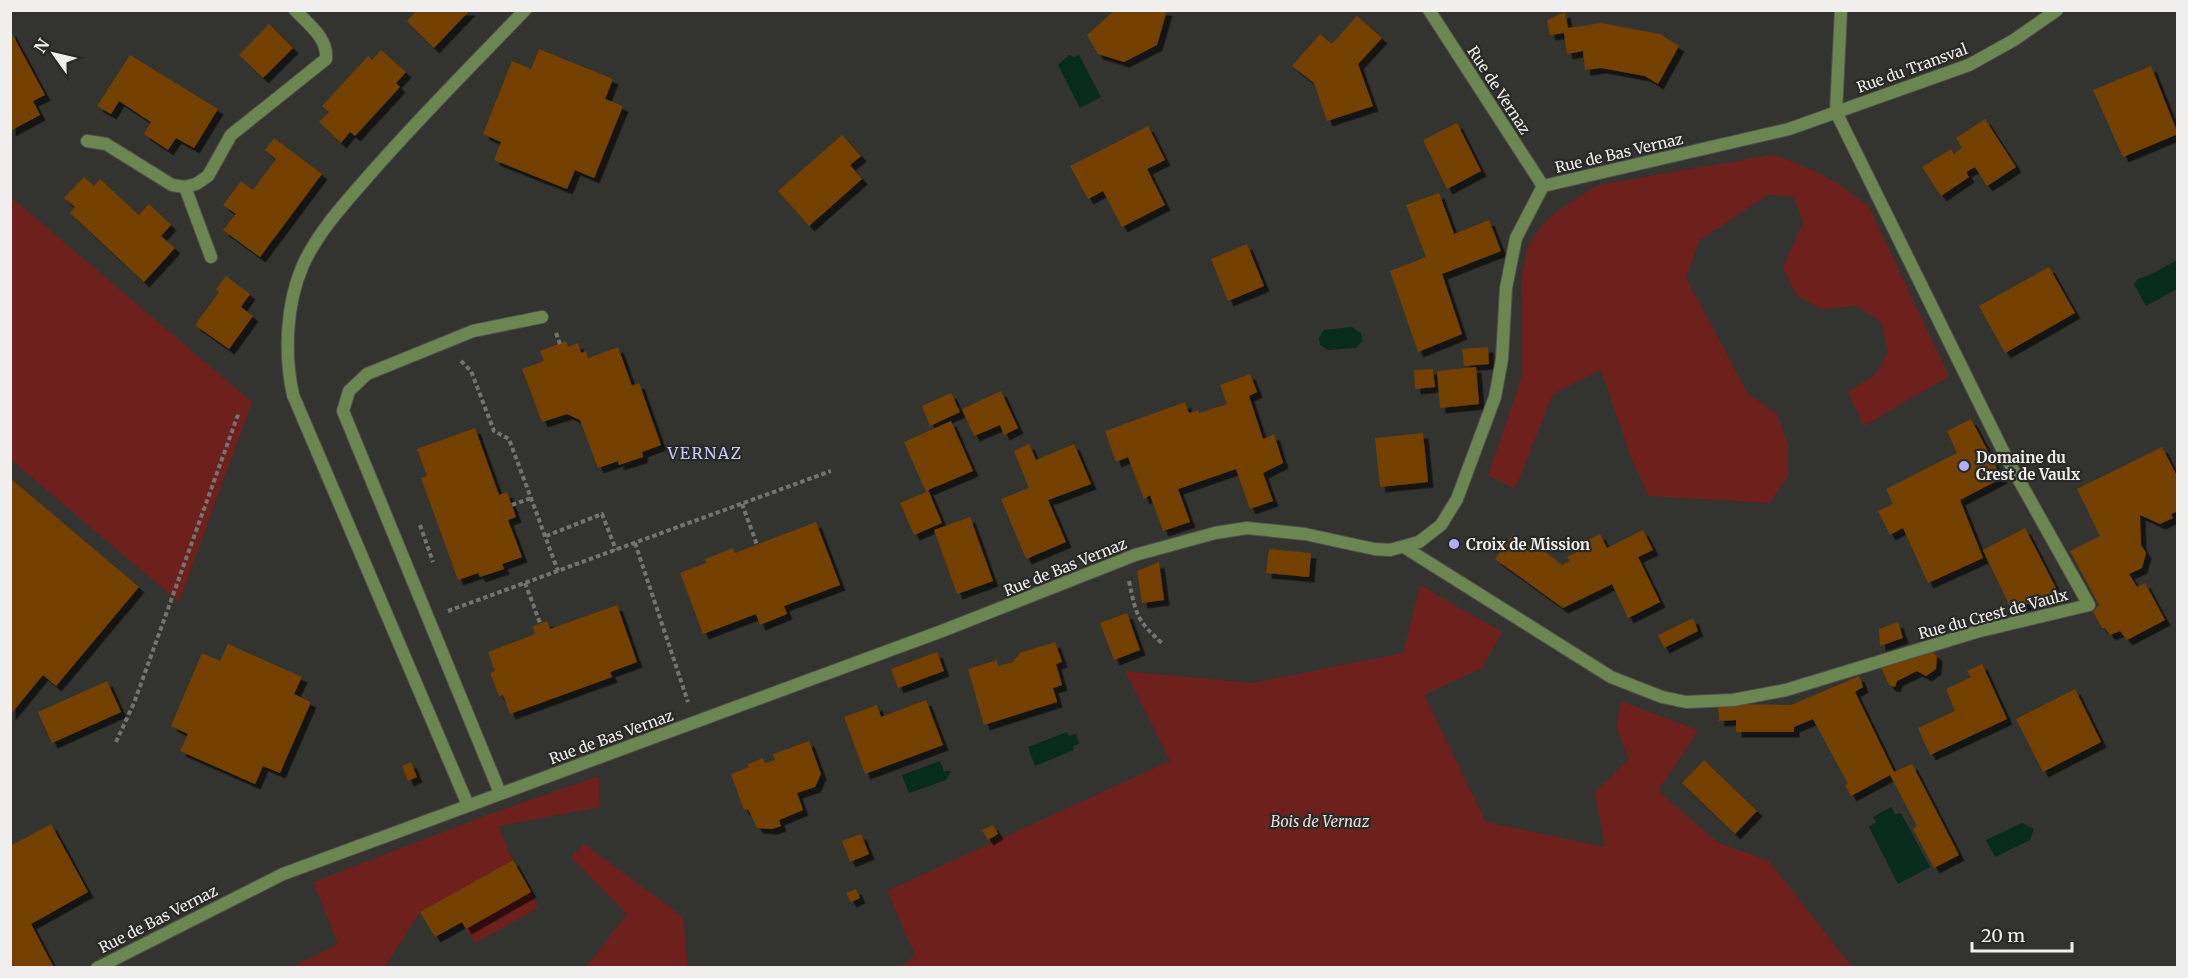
<svg xmlns="http://www.w3.org/2000/svg" width="2188" height="978" font-family="Merriweather,serif">
<defs>
<filter id="shadow"><feDropShadow dx="5.5" dy="5.5" stdDeviation="0" flood-color="#0009"/></filter>
</defs>
<rect width="100%" height="100%" fill="#333330"/>
<path fill="#6e211c" d="M1771,155C1808,165 1840,182 1869,207L1949,376L1864,426L1848,392L1876,374L1888,352L1882,323L1856,306L1822,309L1797,296L1783,267L1803,223L1794,197L1767,195L1699,241L1686,278L1748,394L1777,414L1788,444V475L1770,503L1649,496L1632,460L1601,370L1553,394L1515,489L1488,475L1521,379L1522,274L1528,246L1540,228L1557,211L1598,185Z
M11,197L252,402L179,602L11,460Z
M1420,585L1502,632L1482,668L1424,695L1486,822L1605,847L1595,792L1629,759L1616,727L1621,701L1698,730L1658,791L1719,843L1769,861L1852,967H901L915,955L887,891L1170,761L1125,671L1252,683L1403,653Z
M599,776L600,807L498,826L513,860L420,912L385,967L291,968L338,944L313,882L490,814Z
M584,844L683,917L688,967H586L627,914L571,857Z
M531,892L538,908L475,943L466,929Z"/>
<path fill="#072b1d" d="M1069,55L1074,57L1079,55L1101,97L1080,108L1058,65Z
M2177,260V289L2146,306L2134,284L2138,279L2150,275Z
M1352,327L1361,333L1362,341L1356,348L1328,350L1320,345L1319,338L1324,330Z
M1067,732L1069,736L1076,734L1079,744L1073,746L1074,750L1035,766L1028,747Z
M940,761L944,771H951L946,780L909,793L902,775Z
M1891,807L1895,814L1901,813L1930,867L1898,884L1869,827L1876,822L1873,817Z
M2022,823L2034,829L2030,840L1995,857L1986,840Z"/>
<path fill="#734005" filter="url(#shadow)" d="M417,10H470L434,48L407,21Z
M1115,10H1167L1157,45L1124,62L1098,54L1087,35Z
M1565,12L1568,28L1601,23L1660,34L1679,46L1658,84L1645,76L1601,68L1585,70L1583,51L1567,54L1564,33L1550,35L1547,20Z
M1357,16L1382,38L1358,64L1373,106L1327,121L1314,83L1292,66L1320,34L1332,44Z
M269,24L293,48L263,78L239,55Z
M10,30L45,95L33,101L40,115L10,131Z
M539,49L613,79L605,99L623,106L594,178L575,170L567,189L494,160L501,142L483,134L512,61L531,69Z
M381,50L406,72L396,83L400,87L355,136L350,132L341,143L319,122L329,112L322,106L368,56L372,60Z
M130,55L218,109L194,148L176,138L168,150L144,134L151,122L119,101L111,114L97,106Z
M2151,66L2178,134L2123,157L2093,90Z
M1985,119L2016,167L1987,186L1975,167L1966,172L1969,177L1941,196L1922,167L1951,149L1954,154L1962,148L1956,138Z
M1457,123L1481,171L1447,189L1423,140Z
M1148,126L1165,160L1147,169L1165,205L1122,227L1103,191L1088,199L1070,166Z
M842,135L861,156L850,165L862,179L809,226L778,191Z
M274,138L322,174L260,257L223,230L236,214L223,205L241,181L253,190L276,159L265,150Z
M84,177L94,186L100,179L139,215L149,204L171,225L161,236L175,248L144,282L70,213L75,207L64,198Z
M1439,193L1454,234L1489,220L1501,251L1442,274L1462,334L1418,352L1390,271L1426,257L1406,205Z
M1247,244L1264,286L1228,301L1211,259Z
M2049,267L2075,313L2005,353L1979,306Z
M226,276L250,294L241,307L253,316L229,349L195,325L219,292L216,289Z
M566,341L568,347L578,343L581,353L586,351L588,358L618,347L632,386L639,383L661,445L642,452L643,457L619,465L618,461L598,468L580,420L567,414L542,422L522,369L544,361L540,351Z
M1488,347L1489,364L1464,366L1462,349Z
M1476,367L1479,404L1440,408L1437,371Z
M1433,369L1435,387L1415,389L1414,370Z
M1250,374L1257,392L1249,396L1263,439L1274,434L1283,463L1263,473L1273,501L1250,509L1236,469L1178,489L1190,522L1163,531L1150,495L1144,499L1128,457L1116,462L1105,431L1185,402L1189,413L1198,410L1199,413L1227,404L1220,385Z
M1001,391L1018,428L1004,435L1000,425L974,436L962,409Z
M951,393L960,412L930,426L922,406Z
M1971,419L2002,478L1960,500L1983,558L1928,583L1903,528L1890,535L1878,511L1893,504L1886,489L1957,453L1947,431Z
M951,421L973,471L928,490L942,523L914,535L900,503L926,492L904,442Z
M475,428L499,495L507,492L516,517L508,520L522,557L502,564L504,569L480,577L478,573L458,580L421,478L427,476L417,449Z
M1423,433L1428,482L1380,487L1375,438Z
M1029,444L1036,460L1074,444L1091,484L1048,500L1066,542L1026,559L1001,499L1029,488L1014,451Z
M2162,447L2178,478V511L2171,514L2173,518L2160,524L2140,515L2141,545L2146,553L2142,568L2129,574L2137,587L2145,583L2165,620L2127,640L2120,631L2110,635L2105,628H2102L2093,612L2099,605L2070,551L2100,536L2077,489Z
M10,478L139,587L56,686L43,675L10,715Z
M970,517L993,581L957,594L934,530Z
M816,522L840,585L784,606L787,614L760,625L756,614L703,634L680,573L706,563L705,559L733,548L735,553Z
M2025,528L2059,594L2011,609L1983,550Z
M1643,530L1653,550L1638,557L1660,602L1628,618L1612,584L1563,608L1495,559L1513,534L1530,547L1533,542L1562,565L1570,561L1567,557L1581,550L1578,545L1600,534L1607,548Z
M1269,549L1311,553L1309,577L1266,573Z
M1159,562L1164,600L1142,603L1137,571Z
M617,605L637,662L610,672L612,677L510,714L503,695L499,696L490,673L495,671L488,652L535,634L533,626L547,621L550,629Z
M1127,613L1140,650L1114,660L1100,623Z
M1693,618L1698,631L1664,648L1658,635Z
M1898,622L1903,638L1880,646L1879,629Z
M1055,642L1062,662L1056,664L1062,685L1053,688L1057,702L984,725L968,669L997,660L998,666L1013,662L1020,653Z
M228,644L302,677L294,694L311,702L280,773L263,766L255,784L180,751L188,734L171,726L202,653L220,661Z
M1927,648L1937,656L1936,669L1926,676L1917,671L1897,681L1895,687L1889,685L1881,667Z
M937,652L944,671L898,688L891,669Z
M1982,664L2007,719L1930,755L1918,728L1955,711L1946,689L1971,677L1967,671Z
M1859,676L1863,687L1855,692L1894,772L1912,764L1959,855L1934,868L1913,829L1917,826L1890,775L1851,796L1845,785L1848,784L1813,719L1794,727V732H1736V720L1719,721L1718,704L1791,705Z
M107,681L121,712L52,743L38,712Z
M2075,689L2101,742L2043,772L2016,719Z
M926,700L943,745L865,774L844,717L877,705L881,717Z
M809,741L821,774L815,787L797,793L803,810L779,820L781,826L772,829L757,828L748,809L744,810L731,774L749,767L748,764L763,758L765,763L775,760L773,754Z
M1704,760L1757,811L1735,834L1682,783Z
M411,762L417,777L408,781L402,766Z
M51,824L88,892L31,924L54,968H10V846Z
M993,825L998,834L988,840L982,830Z
M861,834L869,854L850,862L842,841Z
M513,860L531,892L466,929L462,922L435,937L420,912Z
M856,889L860,898L851,902L846,893Z"/>
<g fill="none" stroke-linecap="round" stroke-linejoin="round">
<g stroke="#51514e" stroke-width="14">
<path id="service" d="M87,141L106,144L172,185L185,187L196,184L208,176L231,135L326,59C328,38 309,25 295,10
M185,187L211,257
M500,793L343,411L349,391L367,374L473,331L542,317
M468,805L293,395C284,354 286,304 303,265C319,230 346,202 371,173C420,117 473,64 525,10"/>
</g>
<g stroke="#51514e" stroke-width="14">
<path id="minor" d="M1429,10L1543,186
M1404,547L1611,677L1662,697L1686,702L1733,700L1786,690L1976,632L2089,605L2006,457L1836,112L1841,10
M97,968L283,874L942,631L1135,555L1215,533L1247,528L1305,534L1374,549L1390,550L1419,542L1441,525L1457,499L1495,397L1502,359L1506,288L1516,238L1543,186L1789,129L1969,65L2014,40L2057,10"/>
</g>
<path stroke="#737371" stroke-width="4" stroke-dasharray="4.5 3" stroke-linecap="butt" d="M556,333L560,344
M461,361L471,371L494,431L509,439L558,571
M742,504L757,545
M512,505L531,498
M420,525L433,562
M546,536L602,514L616,550
M635,543L688,702
M1129,581C1136,615 1137,621 1163,644
M525,583L540,623
M448,611L831,471
M116,742L134,703L239,412"/>
<use href="#service" stroke="#6c8652" stroke-width="12"/>
<use href="#minor" stroke="#6c8652" stroke-width="12"/>
</g>
<g fill="#afaefa" stroke="#292926" stroke-width="2">
<circle cx="1964" cy="466" r="6"/>
<circle cx="1454" cy="544" r="6"/>
</g>
<g text-anchor="middle" dominant-baseline="central" stroke-width="4.5" stroke-linejoin="round" paint-order="stroke">
<g font-size="15" fill="#f0efee" stroke="#292926">
<text transform="translate(1912 68) rotate(-20)">Rue du Transval</text>
<text transform="translate(1499 90) rotate(57)">Rue de Vernaz</text>
<text transform="translate(1619 153) rotate(-13)">Rue de Bas Vernaz</text>
<text transform="translate(1065 567) rotate(-22)">Rue de Bas Vernaz</text>
<text transform="translate(1993 614) rotate(-15)">Rue du Crest de Vaulx</text>
<text transform="translate(611 737) rotate(-20)">Rue de Bas Vernaz</text>
<text transform="translate(158 919) rotate(-27)">Rue de Bas Vernaz</text>
</g>
<g font-size="15" font-weight="bold" fill="#f0efee" stroke="#292926" text-anchor="start">
<text x="1976" y="457">Domaine du<tspan x="1976" dy="17">Crest de Vaulx</tspan></text>
<text x="1466" y="544">Croix de Mission</text>
</g>
<g font-size="15" font-style="italic" fill="#f4dad6" stroke="#292926">
<text x="1320" y="821">Bois de Vernaz</text>
</g>
<g font-size="16" letter-spacing="1.5" fill="#c8c9f4" stroke="#292926">
<text x="705" y="453">VERNAZ</text>
</g>
</g>
<rect width="2188" height="978" fill="none" stroke="#f0efee" stroke-width="24"/>
<g transform="translate(54 54) rotate(304)" stroke="#292926" stroke-width="4.5" paint-order="stroke">
<path d="M0-4.5L10 22L0 15L-10 22Z" fill="#f0efee"/>
<text y="-9" font-size="16" font-weight="bold" text-anchor="middle" fill="#f0efee">N</text>
</g>
<path d="M1972 942v9h100v-9" fill="none" stroke="#f0efee" stroke-width="3"/>
<text x="1981" y="942" font-size="18" fill="#f0efee" stroke="#292926" stroke-width="4.5" paint-order="stroke">20 m</text>
</svg>
